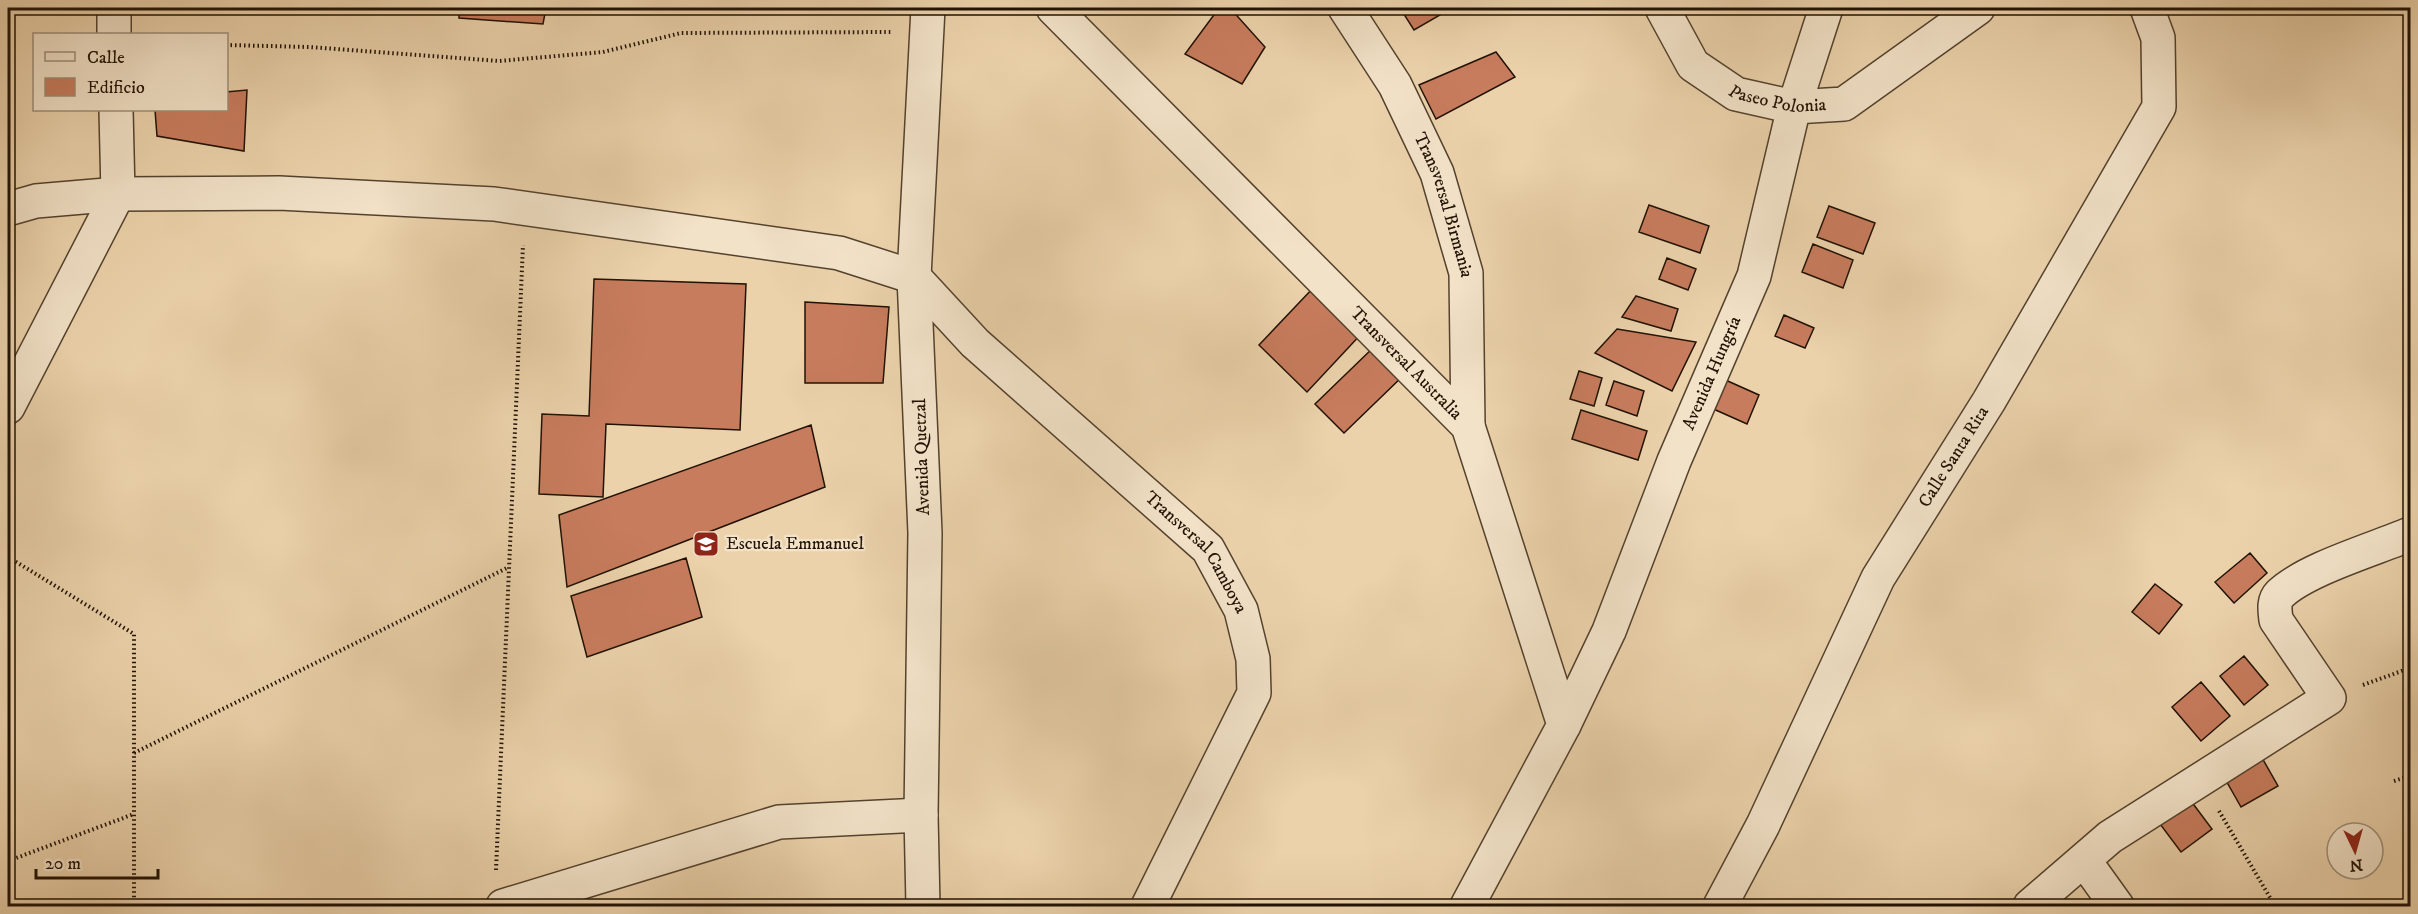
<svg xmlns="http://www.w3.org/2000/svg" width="2418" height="914" font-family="'IM FELL DW Pica',serif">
<rect width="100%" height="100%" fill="#ebd2ab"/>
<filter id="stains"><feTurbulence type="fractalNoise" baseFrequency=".00333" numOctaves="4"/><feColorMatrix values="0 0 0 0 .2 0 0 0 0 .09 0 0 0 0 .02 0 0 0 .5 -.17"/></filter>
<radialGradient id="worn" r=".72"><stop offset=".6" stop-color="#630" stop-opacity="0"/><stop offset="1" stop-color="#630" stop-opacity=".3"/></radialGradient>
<path fill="#c77c5d" stroke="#211204" stroke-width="1.5" d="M459,8H546L543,24L459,18Z
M1219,8H1230L1265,47L1242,84L1185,54Z
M1400,8H1452L1414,30Z
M1496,52L1515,77L1436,119L1419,85Z
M247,90L244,151L157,136L155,110H226V92Z
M1649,205L1709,226L1700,253L1639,232Z
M1829,206L1875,223L1863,254L1817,237Z
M1813,244L1853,260L1843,288L1802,272Z
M1667,258L1696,269L1688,290L1659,279Z
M594,279L746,284L740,430L606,424L603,497L539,494L542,414L589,416Z
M1314,287L1363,332L1307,392L1259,345Z
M1636,296L1678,309L1671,331L1622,317Z
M805,302L889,307L883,383H805Z
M1784,315L1814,328L1805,348L1775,336Z
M1617,329L1696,342L1672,391L1595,353Z
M1377,344L1406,373L1344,433L1315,404Z
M1579,371L1602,378L1594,406L1570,399Z
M1721,378L1759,395L1747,424L1709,407Z
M1614,381L1644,391L1637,416L1606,405Z
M1581,410L1647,431L1638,460L1572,439Z
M811,425L825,487L567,587L559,515Z
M2250,553L2267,573L2234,603L2215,582Z
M686,558L702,617L587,657L571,596Z
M2155,584L2182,605L2159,634L2132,612Z
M2244,656L2268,685L2244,705L2220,676Z
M2201,682L2230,716L2201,741L2172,707Z
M2261,756L2278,786L2241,807L2224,777Z
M2188,797L2212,829L2181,852L2157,820Z"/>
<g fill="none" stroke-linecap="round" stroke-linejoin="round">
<g stroke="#54422e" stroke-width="36">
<g id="minor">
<path id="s1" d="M1053,8L1468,426L1564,725L1467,906"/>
<path id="s2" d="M1345,8L1395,85L1437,173L1466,273L1468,426"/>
<path id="s3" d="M1662,8L1693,65L1736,94L1794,107L1844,104L1978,8"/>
<path d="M114,34V8"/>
<path id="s4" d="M8,209L36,201L118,194L279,193L494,204L839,253L914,277L975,343L1208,549L1241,610L1253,659L1254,693L1148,906"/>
<path d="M8,407L118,194L116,110"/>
<path id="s5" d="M1564,725L1609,631L1674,461L1754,276L1794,107L1826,8"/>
<path d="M2084,860L2117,906"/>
<path d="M503,906L779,822L921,815"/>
<path d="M923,906L921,815L925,533L914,277L928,8"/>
<path id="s6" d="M1720,906L1763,825L1878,578L1989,401L2159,107L2158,38L2147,8"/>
<path d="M2030,906L2110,837L2329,698L2276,620C2275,611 2273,601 2280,594C2306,569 2375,549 2410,534"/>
</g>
</g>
<path stroke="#211204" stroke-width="4" stroke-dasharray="1.5 3" stroke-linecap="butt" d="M226,45L309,47L499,61L603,52L681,33L891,32
M8,557L134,634V906
M2363,685L2410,668
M134,753L509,567
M2394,781L2410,776
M2219,811L2275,906
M8,861L134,814
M496,870L523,245"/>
<use href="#minor" stroke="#f2e2c8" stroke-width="33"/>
</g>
<defs>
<g id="school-square" transform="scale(1.35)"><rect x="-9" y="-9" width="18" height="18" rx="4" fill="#8f2418" stroke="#f2e2c8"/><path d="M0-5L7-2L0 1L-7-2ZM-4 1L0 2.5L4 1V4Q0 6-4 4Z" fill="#fff"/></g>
</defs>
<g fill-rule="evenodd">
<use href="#school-square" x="706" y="544"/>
</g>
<g text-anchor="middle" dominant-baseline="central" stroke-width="4.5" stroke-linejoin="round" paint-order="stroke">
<g font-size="18" fill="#211204" stroke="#f2e2c8">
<text stroke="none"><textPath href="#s3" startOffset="159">Paseo Polonia</textPath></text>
<text stroke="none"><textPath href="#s2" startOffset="222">Transversal Birmania</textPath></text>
<text stroke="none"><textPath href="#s1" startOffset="501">Transversal Australia</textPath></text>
<text stroke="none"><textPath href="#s5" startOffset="382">Avenida Hungría</textPath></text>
<text transform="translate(922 457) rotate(-92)">Avenida Quetzal</text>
<text stroke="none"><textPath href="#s6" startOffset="507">Calle Santa Rita</textPath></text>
<text stroke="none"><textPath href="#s4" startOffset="1311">Transversal Camboya</textPath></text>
</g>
<g font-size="18" fill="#211204" stroke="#f2e2c8" text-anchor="start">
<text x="726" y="544">Escuela Emmanuel</text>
</g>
</g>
<rect width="2418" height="914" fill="none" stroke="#ebd2ab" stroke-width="30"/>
<rect x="9" y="9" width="2400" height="896" fill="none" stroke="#211204" stroke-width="3"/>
<rect x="15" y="15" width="2388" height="884" fill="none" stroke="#211204" stroke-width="1.5"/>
<rect x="33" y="33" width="195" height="78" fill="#f2e2c8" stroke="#9e8f7a" stroke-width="1.5"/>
<rect x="45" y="52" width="30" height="9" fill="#f2e2c8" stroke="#9e8f7a" stroke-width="1.5"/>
<text x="87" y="63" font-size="18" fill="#211204">Calle</text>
<rect x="45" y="78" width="30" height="18" fill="#c77c5d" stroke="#9e8f7a" stroke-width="1.5"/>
<text x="87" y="93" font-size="18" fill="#211204">Edificio</text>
<g transform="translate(2355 851) rotate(175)"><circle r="28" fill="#f2e2c8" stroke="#9e8f7a" stroke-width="1.5"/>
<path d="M0-4.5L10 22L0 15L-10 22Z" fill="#8f2418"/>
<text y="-9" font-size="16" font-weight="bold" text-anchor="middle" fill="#211204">N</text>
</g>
<path d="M36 869v9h122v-9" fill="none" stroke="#211204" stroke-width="3"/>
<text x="45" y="869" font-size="18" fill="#211204" stroke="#f2e2c8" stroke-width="4.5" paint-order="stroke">20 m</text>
<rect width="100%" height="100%" filter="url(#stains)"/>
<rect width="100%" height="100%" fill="url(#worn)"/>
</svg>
